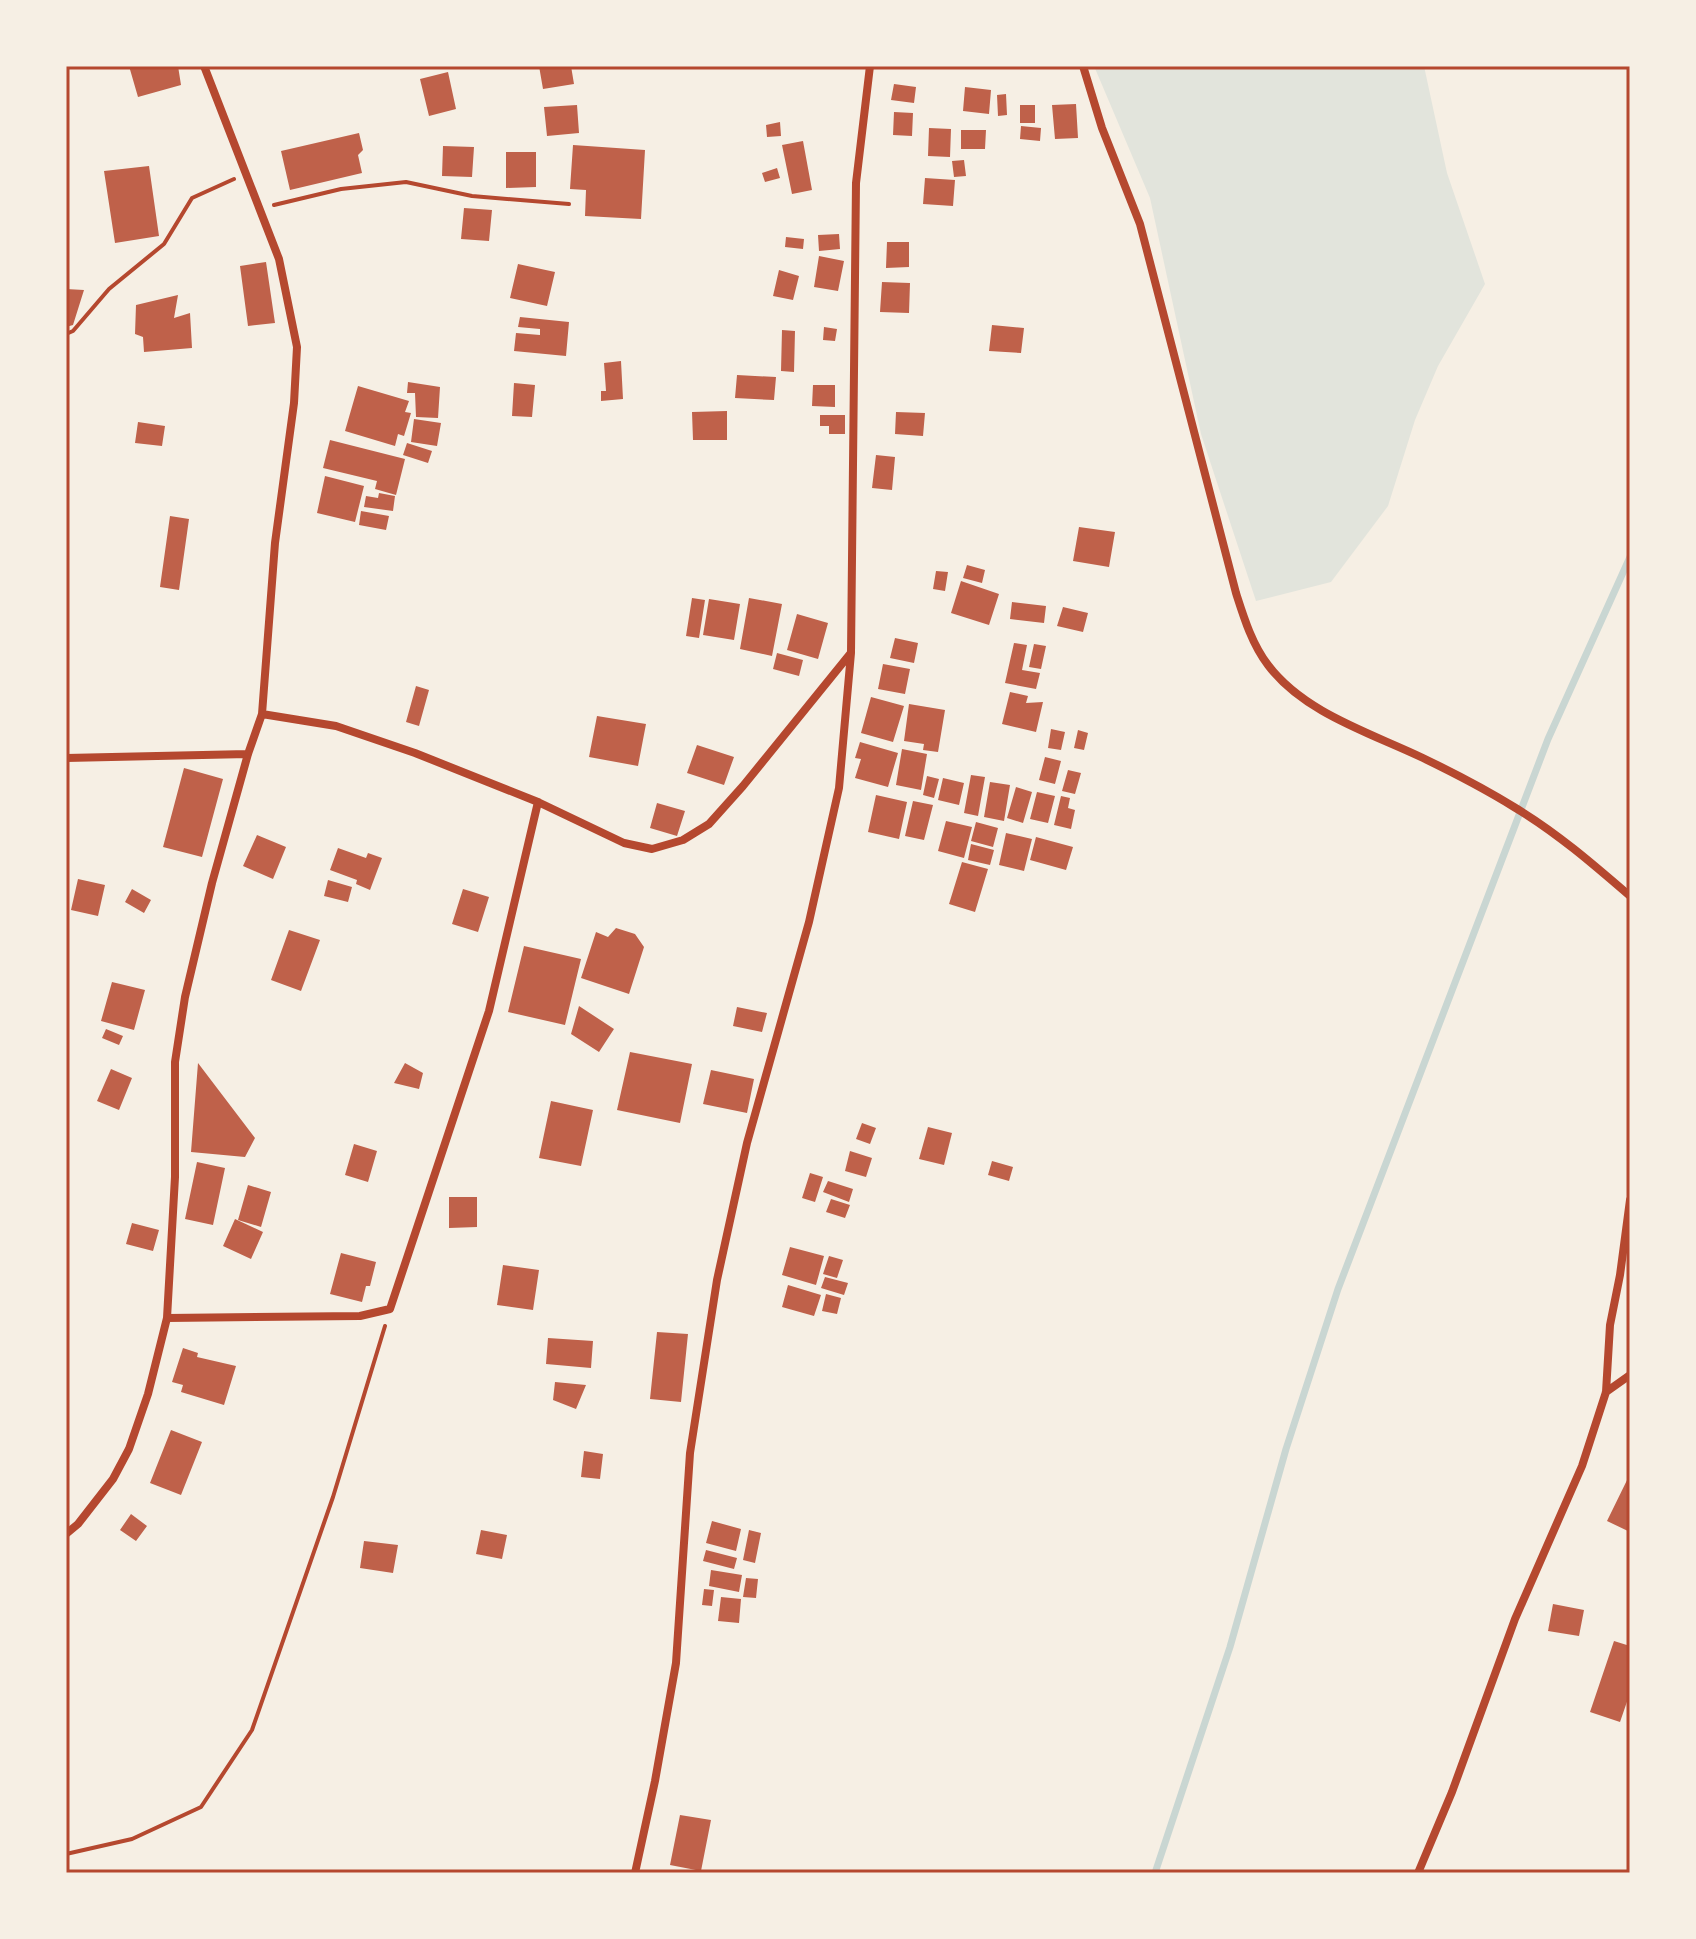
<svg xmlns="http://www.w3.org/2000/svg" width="1696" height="1939" font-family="'Space Grotesk',sans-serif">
<rect width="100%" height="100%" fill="#f6efe4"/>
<path fill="#e2e4dc" d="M1094,66H1424L1447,173L1485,284L1438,366L1415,420L1388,506L1331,582L1256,601L1201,434L1150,198Z"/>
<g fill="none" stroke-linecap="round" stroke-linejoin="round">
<path stroke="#c9d6d2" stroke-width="7" d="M1155,1873L1230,1647L1286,1449L1338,1289L1548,739L1630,557"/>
</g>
<path fill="#bf614a" d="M129,66H178L181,85L138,97Z
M539,66H571L574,84L543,89Z
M448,72L456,109L429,116L420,79Z
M894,84L916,87L914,103L891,100Z
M965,87L991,90L989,114L963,111Z
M1006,94L1007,115L998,116L997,95Z
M1076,104L1078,138L1055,139L1052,105Z
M577,105L579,133L547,136L544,107Z
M1020,105H1035V123H1020Z
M894,112L913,113L912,136L893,135Z
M780,122L781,136L767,137L766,125Z
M1021,126L1041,128L1040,141L1020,139Z
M929,128L951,129L950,157L928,156Z
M961,130H986L985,149H961Z
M359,133L363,150L358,155L362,173L290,190L281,151Z
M803,141L812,190L792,194L782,145Z
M573,145L645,150L641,219L585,216L586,190L570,189Z
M443,146L474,147L472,177L442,176Z
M506,152H536V187L506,188Z
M964,160L966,176L954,177L952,161Z
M149,166L159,236L115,243L104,171Z
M777,168L780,178L765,182L762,173Z
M925,178L955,180L953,206L923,204Z
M464,208L492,210L489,241L461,239Z
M839,234L840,249L819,251L818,235Z
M786,237L804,239L803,249L785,247Z
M887,242H909V267L886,268Z
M819,256L844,261L838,291L814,287Z
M266,262L275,323L248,326L240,266Z
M518,264L555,272L547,306L510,298Z
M779,270L799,276L793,300L773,296Z
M882,282L910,283L909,313L880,312Z
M66,289L84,290L73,325L66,327Z
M178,295L174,318L190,313L192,348L144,352L143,337L135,334L136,305Z
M520,317L569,322L566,356L514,351L516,333L540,335V329L518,327Z
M992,325L1024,328L1021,353L989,351Z
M824,327L837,329L835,341L823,340Z
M782,330L795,331L794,372L781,371Z
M621,361L623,399L601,401V391H606L604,363Z
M737,375L776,377L774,400L735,398Z
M408,382L440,387L438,418L416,417L415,393H407Z
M514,383L535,385L532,417L512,416Z
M813,385H835V407L812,406Z
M358,386L409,401L405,412L411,413L404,436L398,434L395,446L345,431Z
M727,411V440H693L692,412Z
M896,412L925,413L923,436L895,434Z
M820,415H845V434H829V426H820Z
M414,419L441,423L437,446L411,442Z
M138,422L165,426L162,446L135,443Z
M330,440L405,459L396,495L375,489L377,481L323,468Z
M407,443L432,451L428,463L403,455Z
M876,455L895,457L892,490L872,488Z
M325,476L364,486L355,522L317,513Z
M379,493L395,496L393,511L364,507L366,496L378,498Z
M361,511L389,516L386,530L359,525Z
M170,516L189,519L179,590L160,587Z
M1079,527L1115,532L1109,567L1073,561Z
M967,565L985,570L982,583L963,578Z
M936,571L948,572L945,591L933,589Z
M961,581L999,594L989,625L951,613Z
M692,598L705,600L699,638L686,636Z
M749,598L782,604L772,656L740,649Z
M709,599L740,604L734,640L703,635Z
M1012,602L1046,606L1044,623L1010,619Z
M1063,607L1088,613L1083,632L1057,626Z
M797,614L828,623L818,659L787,650Z
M895,638L918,643L914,663L890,658Z
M1014,643L1027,645L1022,670L1040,673L1036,689L1005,683Z
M1034,644L1046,646L1041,669L1029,667Z
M777,653L803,660L799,676L773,669Z
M883,664L910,669L905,694L878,689Z
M416,686L429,690L419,726L406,722Z
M1010,692L1028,696L1026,703L1043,702L1036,732L1002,724Z
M871,697L904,706L893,742L861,733Z
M909,704L945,710L938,752L923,750L924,744L904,741Z
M597,716L646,724L638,766L589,757Z
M1051,729L1065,732L1061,750L1048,748Z
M1078,730L1088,733L1084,750L1074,748Z
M860,742L898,753L888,787L855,778L861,759L855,758Z
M697,745L734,757L724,785L687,773Z
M902,749L927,754L921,790L896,785Z
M1045,757L1061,761L1055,784L1039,780Z
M184,768L223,779L202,857L163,847Z
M1068,770L1081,773L1075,794L1062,791Z
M971,775L985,777L978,816L964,813Z
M927,776L939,779L934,798L923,795Z
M943,778L964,783L959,805L938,800Z
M990,782L1010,785L1004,821L984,817Z
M1016,787L1032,792L1023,823L1007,818Z
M1037,792L1055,796L1048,823L1030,819Z
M876,795L907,802L899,839L868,832Z
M1061,796L1070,798L1068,808L1075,810L1071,829L1054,825Z
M913,801L933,805L924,840L905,836Z
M657,803L685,811L677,836L650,828Z
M946,821L972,827L964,858L938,851Z
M976,822L998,828L993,847L971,841Z
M1006,833L1032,839L1024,871L999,865Z
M257,835L286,847L273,879L243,866Z
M1036,837L1073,847L1066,870L1030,860Z
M971,844L994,850L990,865L968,860Z
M338,848L366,858L368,853L382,858L370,890L356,884L357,880L330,870Z
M962,862L988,869L975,912L949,904Z
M78,879L105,885L98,916L71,910Z
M328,880L352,887L348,902L324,896Z
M132,889L151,900L144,913L125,902Z
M463,889L489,897L478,932L452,924Z
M616,928L635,934L644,947L629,994L581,978L596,932L608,937Z
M289,930L320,940L301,991L271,980Z
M524,946L581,959L565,1025L508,1012Z
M112,982L145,990L134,1030L101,1021Z
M579,1006L614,1029L599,1052L571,1034Z
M737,1007L767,1013L762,1032L733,1026Z
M106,1029L123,1036L119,1045L102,1038Z
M630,1052L692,1064L680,1123L617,1110Z
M198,1063L255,1138L245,1157L191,1152Z
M405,1063L423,1073L419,1089L394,1083Z
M111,1069L132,1078L119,1110L97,1101Z
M711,1070L754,1079L747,1113L703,1104Z
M551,1101L593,1110L581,1166L539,1158Z
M862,1123L876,1128L870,1144L856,1139Z
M928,1127L952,1133L944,1165L919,1159Z
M354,1144L377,1151L368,1182L345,1175Z
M850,1151L872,1158L866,1177L845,1171Z
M992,1161L1013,1167L1009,1181L988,1175Z
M197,1162L225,1168L213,1225L185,1219Z
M810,1173L823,1177L815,1202L802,1198Z
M828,1181L853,1189L849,1202L823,1192Z
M248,1185L271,1192L261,1227L238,1220Z
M449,1197H477V1227L449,1228Z
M831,1199L850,1205L845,1218L826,1212Z
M235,1219L263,1232L251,1259L223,1246Z
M132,1223L159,1230L153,1251L126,1244Z
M790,1247L824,1256L816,1285L782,1275Z
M341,1253L376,1262L370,1286H366L362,1302L330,1294Z
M829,1256L843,1260L837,1278L823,1274Z
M503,1265L539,1270L533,1310L497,1305Z
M825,1277L848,1283L844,1295L821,1288Z
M788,1285L821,1295L814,1316L782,1307Z
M826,1294L841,1298L837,1314L822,1311Z
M657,1332L688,1334L681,1402L650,1399Z
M548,1338L593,1341L591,1368L546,1364Z
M183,1348L198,1353L197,1357L236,1366L224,1405L181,1392L183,1385L172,1382Z
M555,1382L586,1385L576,1409L553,1400Z
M171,1430L202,1442L181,1495L150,1483Z
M584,1451L603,1454L600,1479L581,1477Z
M1630,1474V1532L1607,1521Z
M131,1514L147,1526L136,1541L120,1530Z
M712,1521L741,1529L736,1551L706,1543Z
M481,1530L507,1535L502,1559L476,1554Z
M749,1530L761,1533L755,1563L743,1560Z
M364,1541L398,1545L393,1573L360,1568Z
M706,1550L737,1558L734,1569L703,1561Z
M711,1570L742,1575L739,1592L709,1586Z
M746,1578L758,1579L756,1598L743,1597Z
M704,1589L714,1590L712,1606L702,1605Z
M721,1597L741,1599L739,1623L718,1621Z
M1553,1604L1584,1610L1579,1636L1548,1631Z
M1614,1641L1630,1646V1693L1620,1722L1590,1712Z
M680,1815L711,1820L701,1871L670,1865Z"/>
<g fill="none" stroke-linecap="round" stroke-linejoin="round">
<path stroke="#b5482f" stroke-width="4" d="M274,205L341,189L406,182L472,196L569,204
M66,334L73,331L109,289L164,244L192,198L234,179
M66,1854L132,1839L201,1807L252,1730L333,1497L385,1326"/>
<path stroke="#b5482f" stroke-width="8" d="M1083,66L1102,128L1140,224L1236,593C1244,618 1252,644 1268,665C1304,713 1371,733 1423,758C1454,773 1485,789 1514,807C1556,832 1593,864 1630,896
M262,714L336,726L415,753L538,802L624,843L652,849L683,840L709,824L743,786L850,654
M66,758L248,754
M167,1318L360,1316L390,1309L489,1011L538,802
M1606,1392L1630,1375
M66,1534L78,1524L113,1479L129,1449L148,1394L167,1318L175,1177V1062L185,997L212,883L248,754L262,714L275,543L294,403L297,347L279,259L204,66
M635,1873L655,1781L676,1663L690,1453L717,1280L747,1143L809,922L839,788L851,653L856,183L870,66
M1418,1873L1452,1792L1515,1619L1582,1466L1606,1392L1610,1325L1620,1275L1630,1200"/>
</g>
<rect width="1696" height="1939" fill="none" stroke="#f6efe4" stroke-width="136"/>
<rect x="68" y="68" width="1560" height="1803" fill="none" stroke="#b5482f" stroke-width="3"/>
</svg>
